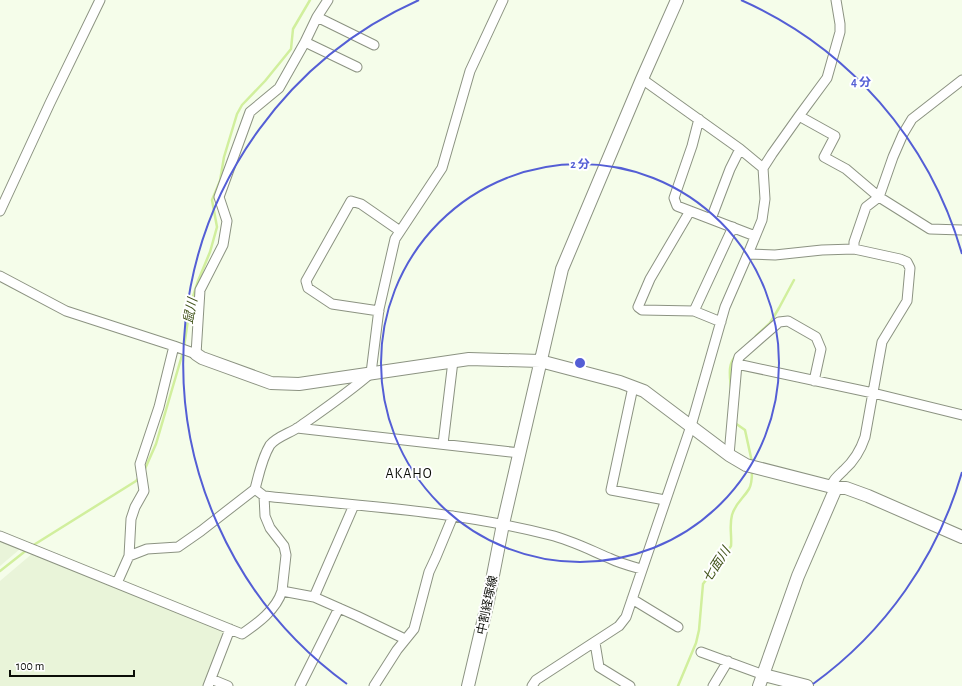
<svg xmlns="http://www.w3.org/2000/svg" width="962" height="686" font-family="'Alegreya Sans','Noto Sans JP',sans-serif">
<rect width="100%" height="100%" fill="#f5fdea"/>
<path fill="#e9f4d9" d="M0,541L20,549L0,566Z
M33,553L216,626L223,633L220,644L204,686H0V581Z"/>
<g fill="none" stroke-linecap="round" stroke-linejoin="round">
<path stroke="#d1ef9d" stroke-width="2.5" d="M756,336L770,323L779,308L794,280
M184,347L190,306L198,281L210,252L217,227L212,200L220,181L224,157L237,114L242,105L265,81L291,49L293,29L310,0
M731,389C730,377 727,363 737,355
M735,423L745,430L752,462
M144,471L156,444L183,352
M32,546L136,481L140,476
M0,571L28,549
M678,686L696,643L699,630L703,584L731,546C732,535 729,526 732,515C736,502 743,499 749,489C752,484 752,477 752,471"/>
<g stroke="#8c9382" stroke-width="11">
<path id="street" d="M503,0L470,71L442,168L395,239L379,309L371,373C348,393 323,410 299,427C290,433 276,437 270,445C262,458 259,474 255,489L264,496C360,506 456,511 550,535C571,540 590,550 609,558C619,563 630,566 641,569
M317,17L328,0
M305,42L357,67
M799,116L835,136L824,157L846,169L879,197L930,229L962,230
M699,119L692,146L674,198L677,206L755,236
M763,168L772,154L799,116L827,78L840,32V24L836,0
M0,211L50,103L100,0
M690,211L650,279L638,307L642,310L694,311L733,227
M711,219L730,169L740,149
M854,249V242L866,207L879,197L893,157L903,134L912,119L962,80
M748,254L775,255L822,250L854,249L900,259L907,262L910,268L907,301L882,342L865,437C861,449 854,461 844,470C840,474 836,477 833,482L836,488
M0,276L66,311L174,346L196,354L200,290L223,245L227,221L219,197L250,112L279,88L305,42L317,17L374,45
M379,311L332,304L308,288L306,281L351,201L361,204L400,231
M694,311L721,322
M737,364L739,357L779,322L788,321L816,337L821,349L814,381
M633,387L611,490L665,500
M297,428L520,453
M443,444L453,361
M729,455L737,364L873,393L962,415
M0,536L242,634C258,623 276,610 282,591L286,555L284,546L270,528L265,516L264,496
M129,556L147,549L178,547L201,531L255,489
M117,583L129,556L131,519L135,507L144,491L140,464L159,407L174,346
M282,591L314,597L357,616L405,639
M314,597L354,505
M632,599L678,627
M595,643L599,667L630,686
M701,652L764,675
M211,679L228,686
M208,686L230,629
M300,686L339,608
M374,686L397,650L414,629L429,572L436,557L453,516
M532,686L536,680L619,626L626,617L691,426L725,307L748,254L762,220L765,199L763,168L740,149L642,79
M713,686L728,661"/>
</g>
<g stroke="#8c9382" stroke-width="14">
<path id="secondary" d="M196,354L202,358L271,383L299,384L469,359L540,361L620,382L644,391L729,455L746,465L836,488H846L868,496L962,537
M764,675L807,686
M468,686L488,601L503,524L562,269L642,79L677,0
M759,686L798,576L836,488"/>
</g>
<use href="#street" stroke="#fff" stroke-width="9"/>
<use href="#secondary" stroke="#fff" stroke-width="12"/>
</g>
<g fill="none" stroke="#545ed5" stroke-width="2">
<circle cx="580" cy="363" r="199"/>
<path d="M962 472A397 397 0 0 1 813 684M347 684A397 397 0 0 1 419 0M741 0A397 397 0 0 1 962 254"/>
</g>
<g text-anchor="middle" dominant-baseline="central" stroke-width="4" stroke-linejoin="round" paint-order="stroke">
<g font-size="12" fill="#0b0d07" stroke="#fff">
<text transform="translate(487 605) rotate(-78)">中割経塚線</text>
</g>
<g font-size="13" font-style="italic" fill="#42541b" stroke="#fff">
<text transform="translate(191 311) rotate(-79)">鼠川</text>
<text transform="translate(717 565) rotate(-57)">七面川</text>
</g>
<g font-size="14" letter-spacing="1" fill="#0b0d07" stroke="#fff">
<text x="409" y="474">AKAHO</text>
</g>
</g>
<circle cx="580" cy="363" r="6" fill="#545ed5" stroke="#fff" stroke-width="2"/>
<g font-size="12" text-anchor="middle" font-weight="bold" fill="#545ed5" stroke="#fff" stroke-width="4" stroke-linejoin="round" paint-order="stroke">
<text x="861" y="86">4 分</text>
<text x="580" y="168">2 分</text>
</g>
<path d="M10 670v6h124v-6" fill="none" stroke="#0b0d07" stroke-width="2"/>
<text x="16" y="670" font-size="12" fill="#0b0d07" stroke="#ffffff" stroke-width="3" paint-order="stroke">100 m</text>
</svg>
